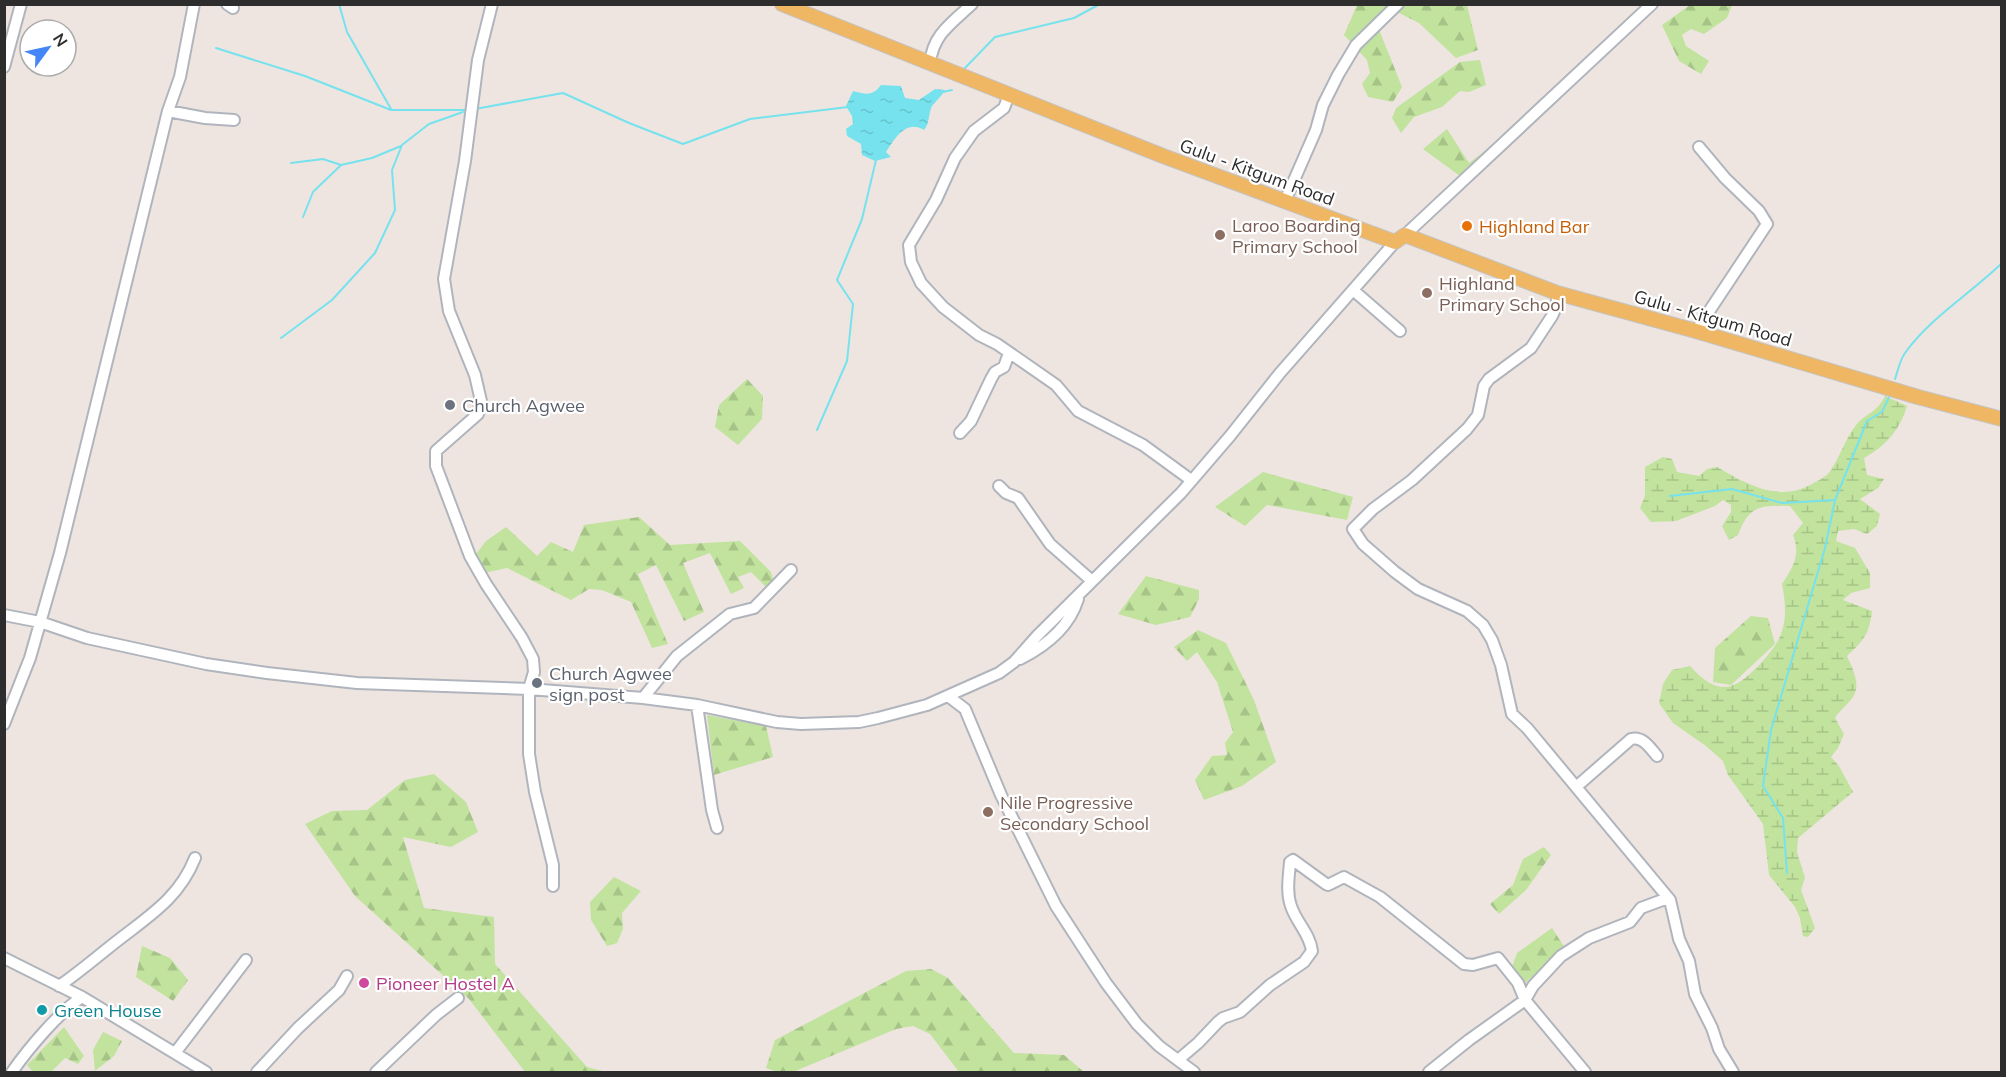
<svg xmlns="http://www.w3.org/2000/svg" width="2006" height="1077" font-family="Mulish,sans-serif">
<defs>
<pattern id="forest-firs" width="22" height="20" patternUnits="userSpaceOnUse" patternTransform="scale(1.5)"><rect width="22" height="20" fill="#c1e39e"/><path d="M5 1l3.5 6h-7zM16 11l3.5 6h-7z" fill="#a6c388"/></pattern>
<pattern id="wetland-marsh" width="20" height="14" patternUnits="userSpaceOnUse" patternTransform="scale(1.5)"><rect width="20" height="14" fill="#c1e39e"/><path d="M1 5h8M5 5V1M11 12h8M15 12V8" fill="none" stroke="#a6c388"/></pattern>
<pattern id="water-ripples" width="26" height="14" patternUnits="userSpaceOnUse" patternTransform="scale(1.5)"><rect width="26" height="14" fill="#76e2ed"/><path d="M2 4q2-2 4 0t4 0M15 11q2-2 4 0t4 0" fill="none" stroke="#66c2cc"/></pattern>
</defs>
<rect width="100%" height="100%" fill="#eee5e0"/>
<path fill="url(#forest-firs)" d="M1357,5H1385L1387,8L1379,18L1380,32L1402,87L1393,102L1368,97L1362,84L1370,73L1367,60L1344,35Z
M1397,5H1467L1478,50L1456,58L1419,23L1397,12Z
M1690,5H1732L1727,18L1704,34L1691,29L1682,35L1686,46L1709,61L1701,74L1679,61L1662,25Z
M1480,60L1486,85L1469,92L1460,91L1442,107L1414,117L1401,133L1392,118L1396,108L1460,62Z
M1447,129L1469,163L1503,137L1508,147L1464,179L1423,149Z
M747,379L763,396L762,419L738,445L715,427L719,405Z
M1263,472L1353,497L1347,520L1267,505L1245,526L1215,507Z
M639,517L670,545L740,541L771,572L775,586H765L751,572L738,577L744,588L731,594L710,553L683,563L704,612L684,621L656,565L638,574L668,644L652,648L631,602L602,590L589,589L571,600L507,568L484,573L473,558L486,541L506,527L537,556L551,542L573,552L584,525Z
M1146,576L1199,590V599L1190,617L1156,625L1118,614Z
M1751,616L1768,618L1775,644L1731,685L1713,682L1715,648Z
M1198,630L1226,643L1254,700L1276,762L1242,786L1204,800L1195,780L1212,756L1227,755L1225,743L1233,732L1217,682L1197,652L1187,661L1174,647Z
M707,715L766,726L773,757L714,775Z
M434,774L466,802L478,832L451,847L403,837L424,908L494,917L495,964L587,1067L607,1072H525L469,999L355,896L305,824L332,811L367,810L405,780Z
M1544,847L1551,855L1526,890L1499,914L1490,904L1513,885L1523,859Z
M614,877L641,891L622,913L623,929L617,943L607,946L591,920L590,902Z
M1552,928L1565,948L1525,983L1512,967L1517,953Z
M142,946L170,958L188,980L173,1001L136,977Z
M931,969L948,978L1014,1053L1064,1055L1084,1072H959L930,1034L913,1026L896,1029L793,1072H778L766,1068L775,1040L906,971Z
M64,1027L84,1056L78,1064L65,1058L51,1072H33L27,1065Z
M103,1032L122,1041L114,1056L95,1071L93,1050Z"/>
<path fill="url(#wetland-marsh)" d="M1885,396L1907,406C1900,430 1886,446 1864,458L1867,475L1884,479L1878,488L1860,499L1880,514L1877,526L1867,534L1854,529L1838,531L1836,541L1855,548L1870,573V588L1851,593L1843,600L1872,611C1869,635 1864,640 1847,656C1854,672 1863,688 1849,702C1844,708 1839,711 1835,718L1844,734L1838,748L1831,757L1839,766L1853,792L1798,838L1797,852L1805,878L1801,890L1815,928L1808,937L1803,936L1800,918L1795,907L1769,875L1763,824L1728,775L1723,761L1706,746L1673,723L1659,703L1663,684L1672,670L1690,666C1719,698 1735,691 1762,662C1770,653 1779,642 1782,631C1787,615 1785,600 1782,584C1793,567 1801,555 1793,535L1803,523L1790,506C1761,505 1749,505 1738,535L1729,540L1722,526L1731,512V505L1723,500L1715,506L1676,521L1651,522L1640,508L1645,496V467L1663,457L1672,459L1677,472L1699,476L1707,469L1717,467C1746,484 1779,503 1812,484C1817,481 1824,478 1828,474C1839,460 1845,439 1856,425C1867,412 1876,414 1885,396Z"/>
<path fill="url(#water-ripples)" d="M881,85L901,86L905,98L919,100L935,89L945,90C941,97 936,101 932,106C928,114 930,123 924,130C906,119 895,138 886,152L891,157L875,161L862,155L861,144L847,136L846,129L853,124L852,116L846,106L853,91C865,94 872,97 881,85Z"/>
<g fill="none" stroke-linecap="round" stroke-linejoin="round">
<path stroke="#76e2ed" stroke-width="2" d="M339,4L347,32L391,109
M216,48L305,76L391,110H466
M963,70L995,37L1074,18L1100,4
M943,92L952,90
M475,109L563,93L629,123L683,144L750,119L848,107
M291,163L323,159L341,165L372,158L401,146
M303,217L313,192L341,165
M281,338L332,300L375,253L395,210L392,170L402,145L429,124L463,112
M1895,379C1898,370 1900,360 1905,353C1931,317 1970,294 2002,263
M817,430L847,361L853,304L837,280L862,219L876,160
M1670,496L1732,489L1782,503L1835,500
M1787,873L1783,818L1763,786L1771,730L1825,548L1835,500L1867,421L1882,412L1889,397"/>
<g stroke="#b0b5bd" stroke-width="14">
<path id="minor" d="M227,4L233,8
M492,4L478,60L465,161L444,279L449,311L475,375L481,401L478,414L436,451V466L470,556L486,584L522,638L533,659L534,672L529,689V754L535,792L553,865V886
M930,63C933,34 952,23 972,4
M4,67L21,4
M1009,95L1004,108L974,131L955,158L936,200L909,245L911,262L921,283L943,307L979,335L997,344L1056,385L1078,411L1143,445L1191,480
M168,111L205,118L234,120
M1285,201L1316,130L1323,105L1338,75L1356,45L1398,4
M1405,235L1652,4
M1353,290L1400,331
M1557,293V305L1552,316L1531,348L1489,379L1484,386L1478,415L1467,429L1412,480L1373,509L1353,529L1363,544L1395,572L1418,589L1467,611L1483,625L1492,640L1501,665L1512,714L1527,728L1670,900L1679,939L1689,961L1695,994L1712,1028L1719,1049L1733,1072
M1696,331L1767,224L1759,211L1725,178L1699,147
M960,433L971,421L991,379L995,372L1004,367L1009,353
M999,486L1006,493L1018,498L1050,544L1092,581
M4,615L40,622L87,638L206,664L267,673L357,683L529,689L643,698L697,705L777,722L801,724L859,722L878,718L927,705L999,673L1014,662L1037,636L1181,493L1230,436L1280,373L1395,242
M1020,659C1046,646 1069,628 1078,599
M948,696L965,709L1001,795L1056,906L1106,983L1137,1024L1159,1046L1194,1072
M643,698L677,656L730,614L754,608L791,570
M697,705L712,810L717,828
M4,724L30,658L60,553L168,111L180,77L194,4
M1576,787L1631,739C1643,736 1650,748 1657,756
M4,958L82,997L206,1072
M59,986C81,971 100,954 121,938C152,914 180,896 195,858
M175,1053L246,960
M1178,1060L1198,1043L1218,1022L1223,1018L1240,1012L1270,985L1304,962L1312,951C1310,934 1296,922 1291,906C1286,892 1289,876 1290,862L1293,860L1326,884L1328,885L1344,877L1380,897L1464,964L1473,965L1498,958L1518,983L1525,1000L1585,1072
M12,1072C28,1049 59,1012 82,997
M257,1072L298,1028L339,990L347,976
M376,1072L436,1015L458,998
M1429,1072L1469,1040L1525,1000L1533,986L1561,956L1589,938L1630,922L1641,908L1668,898"/>
</g>
<g stroke="#c4c4c4" stroke-width="16">
<path id="major" d="M782,4L1163,156L1395,242L1405,235L1557,293L1696,331L1918,397L2002,419"/>
</g>
<use href="#minor" stroke="#fff" stroke-width="10"/>
<use href="#major" stroke="#efb664" stroke-width="14"/>
</g>
<circle fill="#e8710a" stroke="#fff" stroke-width="2" cx="1467" cy="226" r="6"/>
<g fill="#8d6e63" stroke="#fff" stroke-width="2">
<circle cx="1220" cy="235" r="6"/>
<circle cx="1427" cy="293" r="6"/>
<circle cx="988" cy="812" r="6"/>
</g>
<g fill="#6b7280" stroke="#fff" stroke-width="2">
<circle cx="450" cy="405" r="6"/>
<circle cx="537" cy="683" r="6"/>
</g>
<circle fill="#d1479c" stroke="#fff" stroke-width="2" cx="364" cy="983" r="6"/>
<circle fill="#0f9aa8" stroke="#fff" stroke-width="2" cx="42" cy="1010" r="6"/>
<g text-anchor="middle" dominant-baseline="central" stroke-width="4.5" stroke-linejoin="round" paint-order="stroke">
<g font-size="18" fill="#2d2d2d" stroke="#fff">
<text transform="translate(1257 172) rotate(20)">Gulu - Kitgum Road</text>
<text transform="translate(1713 318) rotate(16)">Gulu - Kitgum Road</text>
</g>
<g font-size="18" fill="#785e54" stroke="#fff" text-anchor="start">
<text x="1232" y="225">Laroo Boarding<tspan x="1232" dy="21">Primary School</tspan></text>
<text x="1439" y="283">Highland<tspan x="1439" dy="21">Primary School</tspan></text>
<text x="1000" y="802">Nile Progressive<tspan x="1000" dy="21">Secondary School</tspan></text>
</g>
<g font-size="18" fill="#c56008" stroke="#fff" text-anchor="start">
<text x="1479" y="226">Highland Bar</text>
</g>
<g font-size="18" fill="#5b616d" stroke="#fff" text-anchor="start">
<text x="462" y="405">Church Agwee</text>
<text x="549" y="673">Church Agwee<tspan x="549" dy="21">sign post</tspan></text>
</g>
<g font-size="18" fill="#b23c85" stroke="#fff" text-anchor="start">
<text x="376" y="983">Pioneer Hostel A</text>
</g>
<g font-size="18" fill="#0d838f" stroke="#fff" text-anchor="start">
<text x="54" y="1010">Green House</text>
</g>
</g>
<rect width="2006" height="1077" fill="none" stroke="#2d2d2d" stroke-width="12"/>
<g transform="translate(48 48) rotate(57)"><circle r="28" fill="#ffffff" stroke="#ababab" stroke-width="1.5"/>
<path d="M0-4.5L10 22L0 15L-10 22Z" fill="#4485f7"/>
<text y="-9" font-size="16" font-weight="bold" text-anchor="middle" fill="#2d2d2d">N</text>
</g>
</svg>
